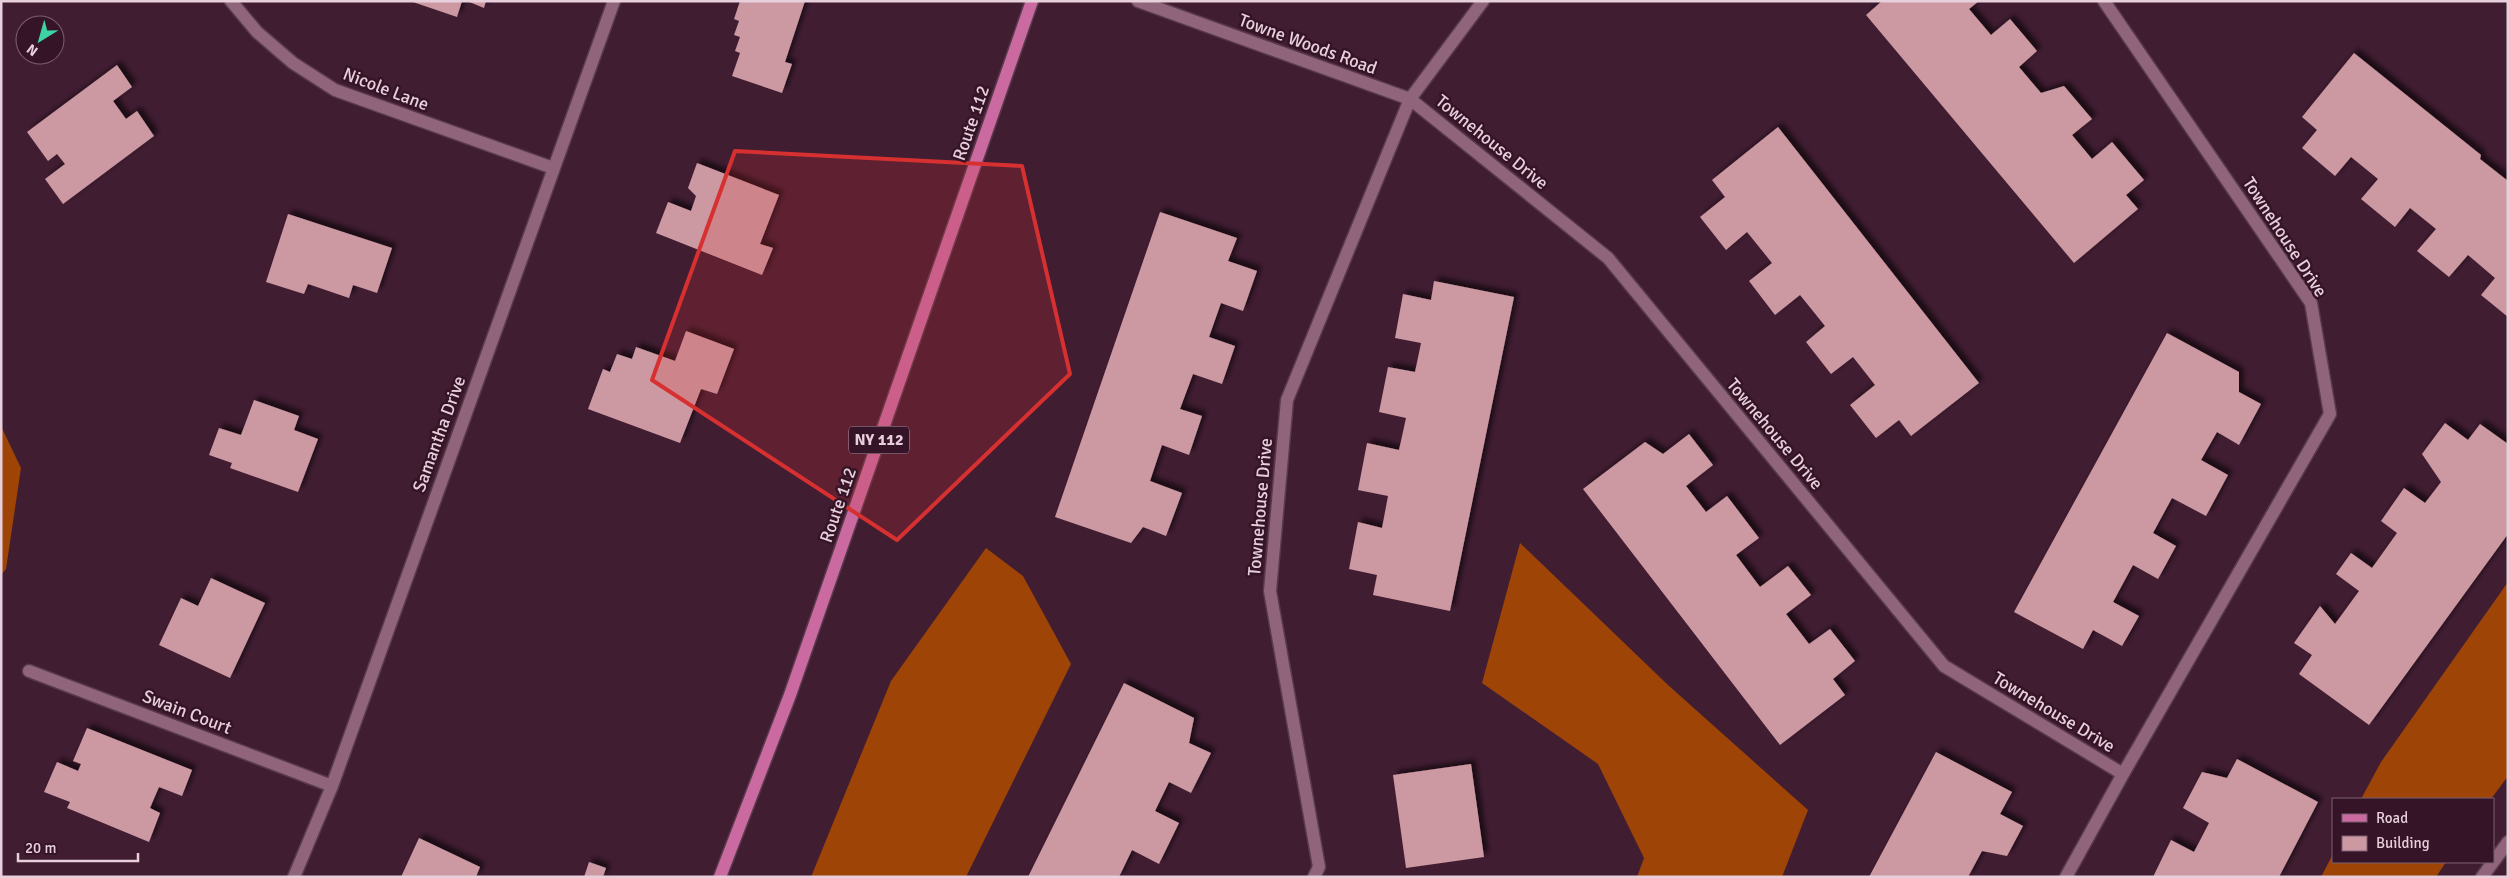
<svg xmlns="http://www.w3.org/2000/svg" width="2509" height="878" font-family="Signika,sans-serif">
<defs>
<filter id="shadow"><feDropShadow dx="4.5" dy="-4.5" stdDeviation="2.5" flood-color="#0009"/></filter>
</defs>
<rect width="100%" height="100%" fill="#411d32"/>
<path fill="#9d4406" d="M1,426L21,468L6,569L1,575Z
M1520,543L1668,685L1808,810L1782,877H1637L1644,858L1598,764L1482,683Z
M986,548L1023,576L1071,664L966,877H811L891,681Z
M2508,582V776L2491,799H2361L2381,762Z
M2333,854V862H2446L2436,877H2321Z"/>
<path fill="#cc99a2" filter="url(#shadow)" d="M410,1H462L457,17Z
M467,1H486L484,8Z
M740,1H805L785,62L792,64L782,93L732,76L740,53L735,51L740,37L734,35L739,21L734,19Z
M1882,1H1979L1969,9L1991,35L2010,19L2037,51L2019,67L2041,93L2064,86L2092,119L2072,135L2092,159L2112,142L2144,180L2126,195L2138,209L2074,263L1866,15Z
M2354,53L2481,155L2480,159L2508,181V317L2481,295L2495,278L2468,255L2449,277L2417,251L2436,229L2410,208L2395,227L2361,199L2378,179L2351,157L2335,176L2302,148L2317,130L2302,117Z
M117,65L132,87L113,101L126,119L137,111L154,136L63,204L45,179L65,164L57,154L48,161L27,132Z
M1778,127L1979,383L1911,436L1899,420L1876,438L1850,405L1875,385L1853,357L1831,374L1806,342L1825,326L1800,295L1775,315L1749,281L1772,263L1747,232L1726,250L1700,217L1725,197L1712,180Z
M697,163L779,195L760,244L773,248L762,275L656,233L668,202L691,211L696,196L688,188Z
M1160,212L1237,238L1228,261L1257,271L1243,311L1221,303L1209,337L1235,346L1222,384L1193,374L1180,409L1202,416L1189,455L1162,445L1150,481L1182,493L1166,536L1143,527L1131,543L1055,517Z
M288,214L392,248L377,293L353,285L349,298L308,284L304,294L266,282Z
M1434,281L1514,297L1450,611L1373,595L1377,575L1349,569L1358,522L1382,528L1388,496L1358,490L1367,443L1399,450L1406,418L1379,412L1388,367L1415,372L1421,343L1395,338L1403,294L1431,300Z
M686,331L734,349L717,394L701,389L680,443L588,409L603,369L610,372L617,354L632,359L636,347L675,361Z
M2167,333L2239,372V392L2261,404L2239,445L2217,432L2201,460L2228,475L2206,516L2172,498L2153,533L2176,546L2158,579L2133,565L2113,602L2139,616L2122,646L2093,630L2083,649L2014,612Z
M254,400L299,416L294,430L318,439L298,492L230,468L232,463L209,455L219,428L241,435Z
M2445,423L2468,440L2480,424L2508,444V534L2369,725L2299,674L2312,655L2294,643L2320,606L2335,624L2359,591L2336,574L2351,553L2372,568L2397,533L2381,521L2404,488L2425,503L2441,482L2422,454Z
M1689,434L1713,465L1686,486L1706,512L1727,496L1759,538L1736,555L1760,587L1788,566L1811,595L1786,614L1809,644L1830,629L1855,661L1833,679L1845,695L1780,745L1583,489L1645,442L1663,454Z
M211,578L265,603L230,678L159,645L181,598L198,606Z
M1124,683L1194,718L1189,743L1211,753L1191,793L1169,782L1155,811L1179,823L1159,864L1132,850L1119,877H1028Z
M87,728L192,770L182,796L159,787L150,808L160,813L149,842L67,808L70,802L44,792L57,762L78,771L81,764L73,761Z
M1936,752L2012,792L2000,814L2023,826L2007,856L1982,851L1968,877H1869Z
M2237,759L2318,802L2279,877H2153L2171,840L2194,852L2209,823L2183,808L2202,772L2227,778Z
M1471,764L1484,857L1406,868L1393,775Z
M419,838L480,867L476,877H401Z
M589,862L606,868L603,877H584Z"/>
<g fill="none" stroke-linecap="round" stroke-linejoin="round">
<g stroke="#583a4b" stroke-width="15">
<path id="minor" d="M231,1L257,32L293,63L335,90L553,168
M1138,1L1410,99L1608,258L1944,666L2123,774
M29,671L332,786
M294,877L332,786L614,1
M1314,877L1319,867L1270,591L1287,400L1410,99L1483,1
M2066,877L2123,774L2330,414L2311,303L2104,1
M2482,877L2508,842"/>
</g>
<g stroke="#583a4b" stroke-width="15">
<path id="major" d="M720,877L790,695L1032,1"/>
</g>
<use href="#minor" stroke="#90657b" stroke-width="12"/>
<use href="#major" stroke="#ca6aa0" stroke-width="12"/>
</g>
<path fill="#d73031" fill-opacity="0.2" stroke="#d73031" stroke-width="4" stroke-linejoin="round" d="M735,151L1022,166L1070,374L897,540L652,380Z"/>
<g text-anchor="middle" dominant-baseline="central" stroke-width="5" stroke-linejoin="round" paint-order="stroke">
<rect fill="#361428" stroke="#b297a5" stroke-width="1" x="849" y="426.5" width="60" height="27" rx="4"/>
<g font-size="16" font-weight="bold" fill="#e7cfdb">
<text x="879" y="440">NY 112</text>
</g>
<g font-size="18" fill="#e7cfdb" stroke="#361428">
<text transform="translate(1308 44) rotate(20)">Towne Woods Road</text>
<text transform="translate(386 89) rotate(21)">Nicole Lane</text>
<text transform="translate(971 123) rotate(-71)">Route 112</text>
<text transform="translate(1492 142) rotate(39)">Townehouse Drive</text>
<text transform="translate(2285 237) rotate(57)">Townehouse Drive</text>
<text transform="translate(439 434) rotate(-70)">Samantha Drive</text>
<text transform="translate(1775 434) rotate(50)">Townehouse Drive</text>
<text transform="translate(838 505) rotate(-71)">Route 112</text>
<text transform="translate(1260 507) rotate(-85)">Townehouse Drive</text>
<text transform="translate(187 712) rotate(21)">Swain Court</text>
<text transform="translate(2054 712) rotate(31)">Townehouse Drive</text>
</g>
</g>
<rect width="2509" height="878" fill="none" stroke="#e7cfdb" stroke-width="5"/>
<rect x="2332" y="798" width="162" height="65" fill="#361428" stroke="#7d5f70"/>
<rect x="2342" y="814" width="25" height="8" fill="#ca6aa0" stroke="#7d5f70"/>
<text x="2376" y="823" font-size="15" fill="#e7cfdb">Road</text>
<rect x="2342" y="836" width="25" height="15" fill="#cc99a2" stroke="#7d5f70"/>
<text x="2376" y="848" font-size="15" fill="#e7cfdb">Building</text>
<g transform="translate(40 40) rotate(217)"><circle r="24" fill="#361428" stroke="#7d5f70"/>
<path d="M0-4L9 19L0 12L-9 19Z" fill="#3cd4a4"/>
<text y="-8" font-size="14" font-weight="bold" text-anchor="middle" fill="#e7cfdb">N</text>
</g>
<path d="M18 853v8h120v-8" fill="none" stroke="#e7cfdb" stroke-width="2.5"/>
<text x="25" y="853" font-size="15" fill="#e7cfdb" stroke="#361428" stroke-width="4" paint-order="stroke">20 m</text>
</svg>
